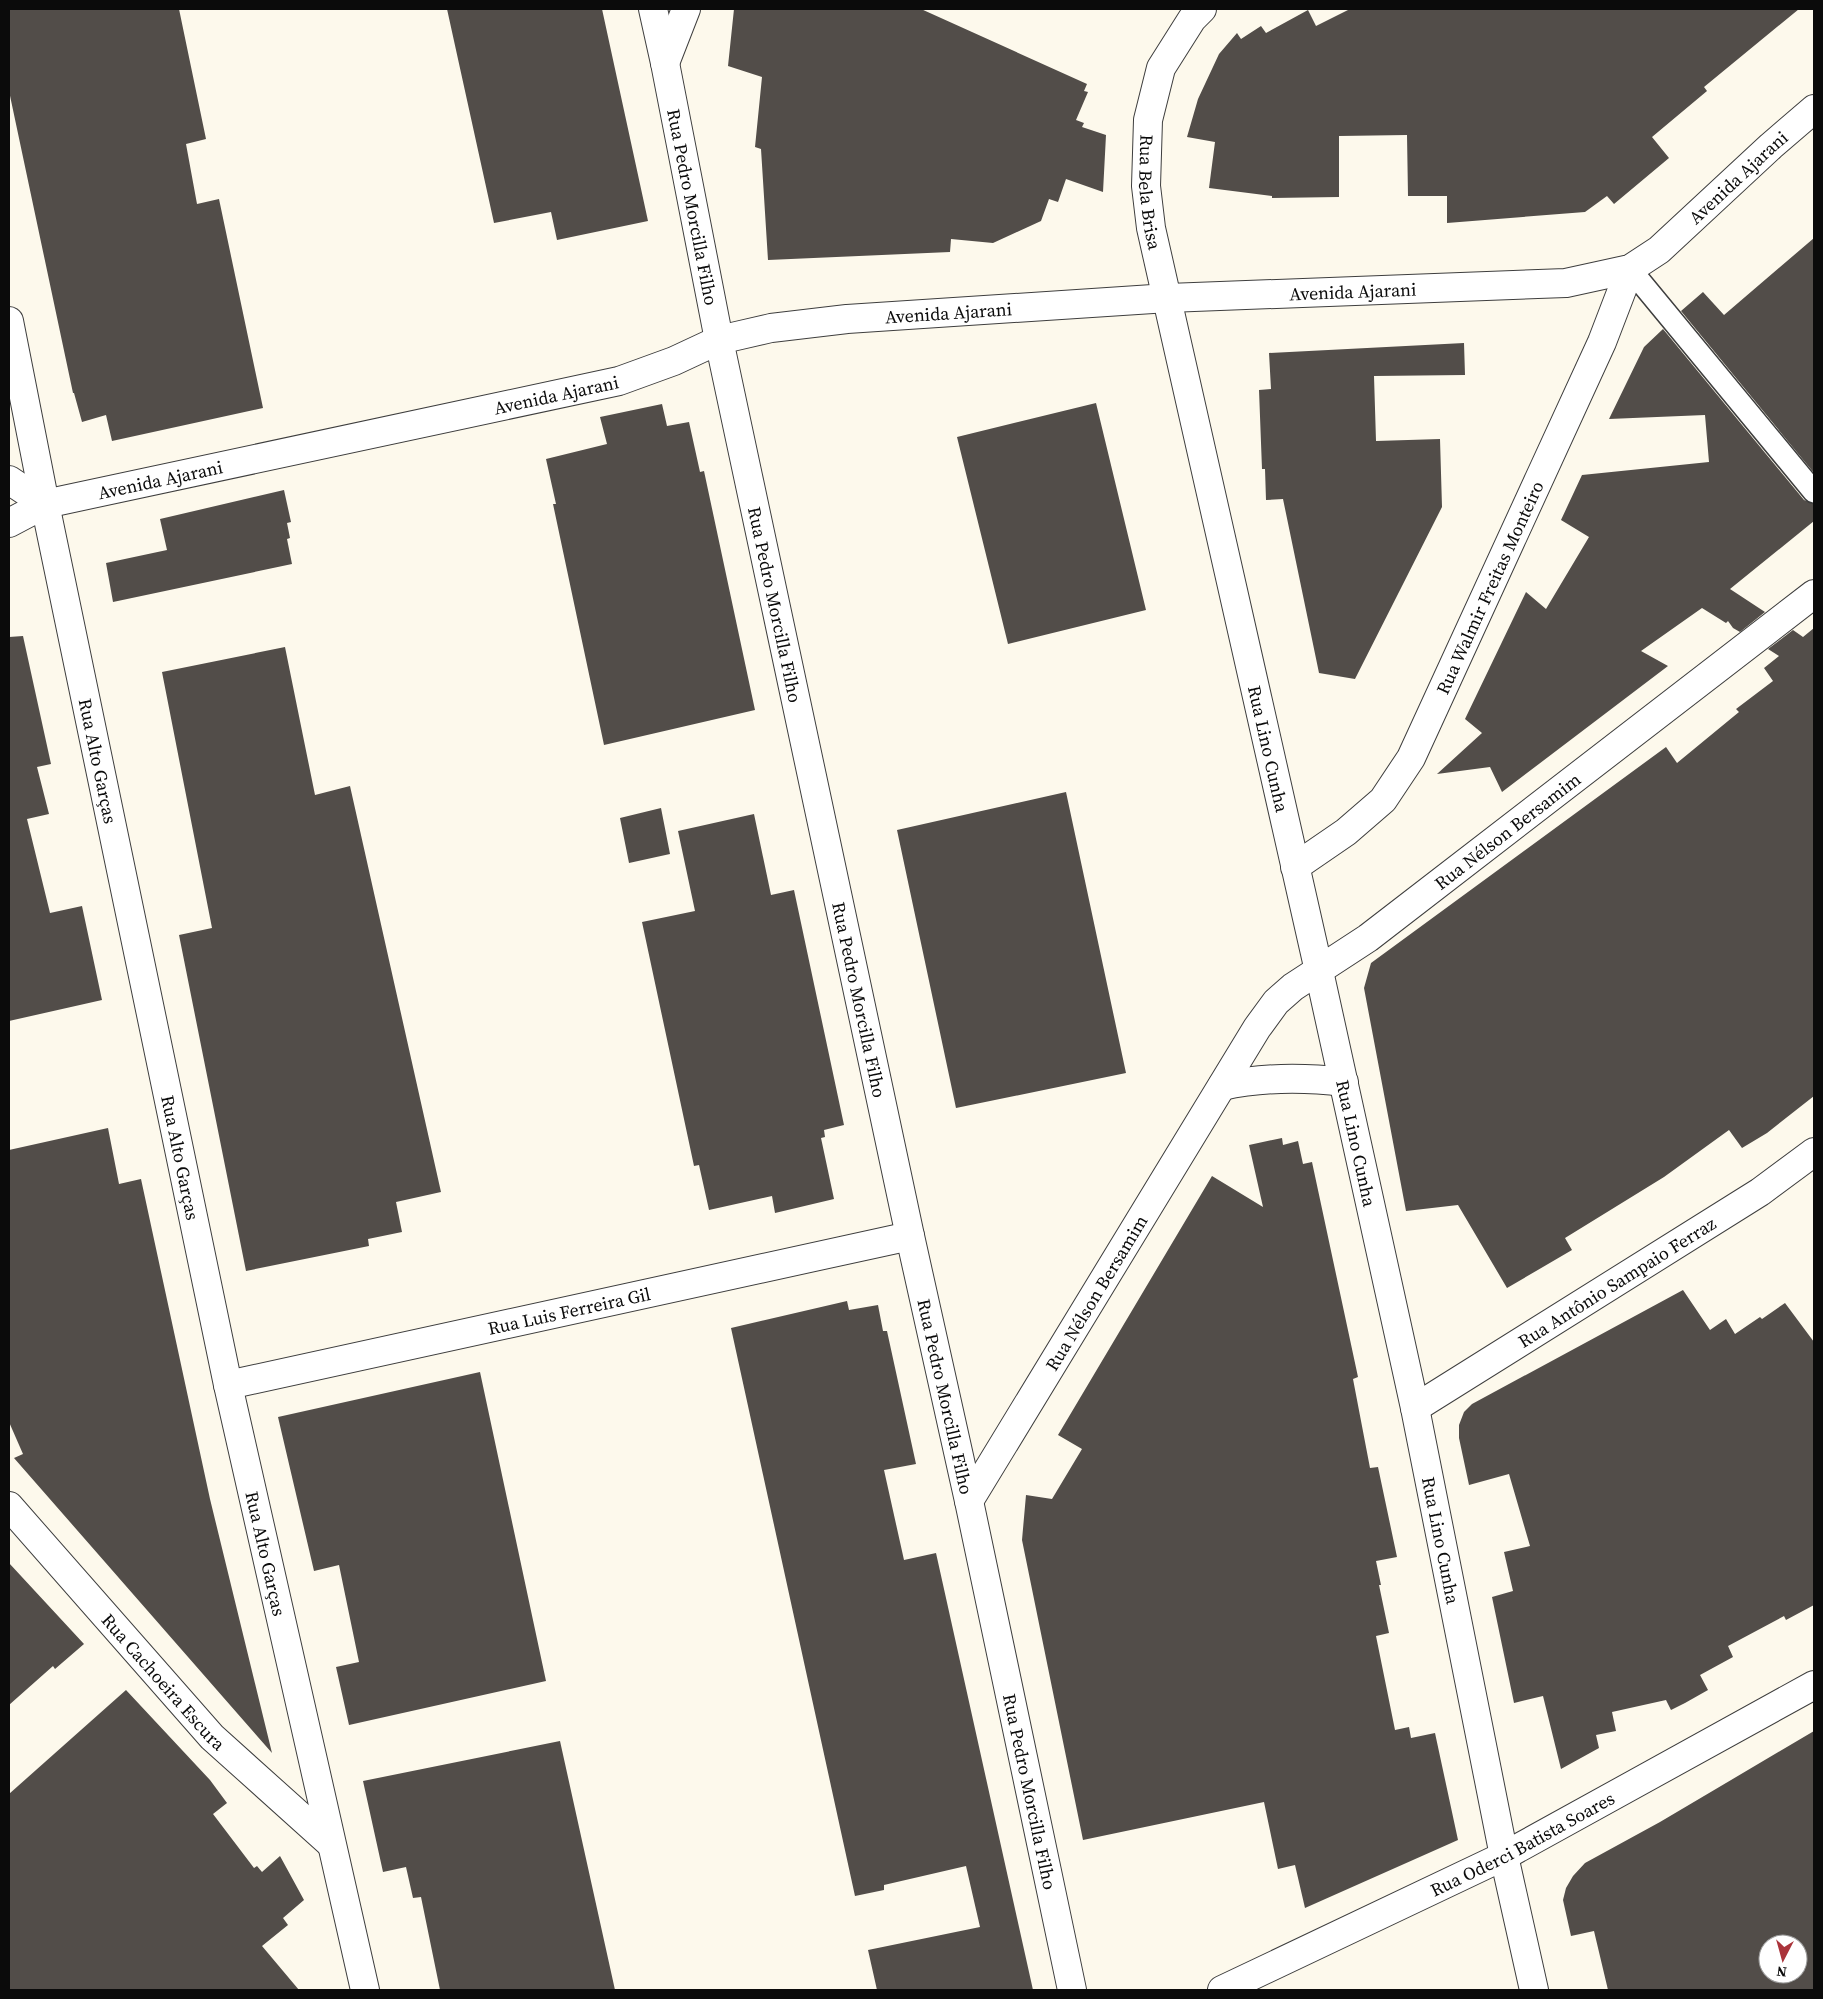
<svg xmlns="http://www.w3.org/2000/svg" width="1823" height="1999" font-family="'Source Serif 4',serif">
<rect width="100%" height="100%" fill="#fdf9ec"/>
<path fill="#524d49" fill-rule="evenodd" d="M9,9H179L206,139L186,144L197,204L219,199L263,408L112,441L106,415L82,422L74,393H73L9,91Z
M447,9H602L648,221L557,240L551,212L494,223Z
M734,9H921L1087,84L1084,91L1088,92L1076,120L1084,123L1082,127L1106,135L1103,192L1066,179L1058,202L1049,199L1041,221L993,243L951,239L950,252L768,260L761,149L755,147L762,77L728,66Z
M1350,9H1799L1704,87L1707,91L1652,137L1669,158L1614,204L1607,196L1585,212L1447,223V196H1408L1407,135L1339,136V197L1272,198V196L1209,188L1215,142L1187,137L1198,99L1219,54L1237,33L1241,39L1261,26L1266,33L1308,10L1316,26Z
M1814,238V473L1681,311L1703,292L1724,315Z
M1663,329L1804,500L1814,504V521L1730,589L1765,612L1740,632L1733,628L1728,621L1726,623L1702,608L1641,651L1668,666L1502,792L1490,767L1437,774L1482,733L1465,719L1526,592L1546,609L1589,537L1561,520L1582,475L1709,462L1705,415L1609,419L1644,347Z
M1464,343L1465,375L1374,376L1376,441L1440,439L1442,507L1355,679L1319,673L1283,499L1266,500L1265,469H1262L1259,390L1271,389L1269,353Z
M1096,403L1146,610L1008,644L957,437Z
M662,404L667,426L689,422L700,472L704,471L755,710L604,745L553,504H556L546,459L607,444L600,417Z
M284,490L291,522L287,523L290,538L287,539L292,564L113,602L106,563L167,550L160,519Z
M1814,628V1096L1767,1133L1742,1148L1729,1130L1664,1177L1565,1238L1572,1250L1507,1288L1458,1205L1406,1211L1364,988L1371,963L1666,747L1677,763L1739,712L1736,709L1773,681L1764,668L1779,656L1768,649L1793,630L1803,637Z
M23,636L51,764L37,767L49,814L27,819L50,913L82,906L102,1000L9,1021V637Z
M285,647L315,795L350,786L441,1192L396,1202L402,1232L368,1239L369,1246L246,1271L179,935L212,928L162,672Z
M1066,792L1126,1073L956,1108L897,830Z
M661,808L670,854L629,863L620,818Z
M754,814L771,895L794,890L844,1125L824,1130L825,1137L821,1138L834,1199L775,1213L772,1196L709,1210L699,1165L694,1166L642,922L695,911L678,831Z
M108,1128L119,1184L141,1179L210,1499L272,1753L14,1458L23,1454L9,1422V1150Z
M1282,1138L1283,1145L1298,1141L1303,1164L1312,1162L1358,1377L1353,1379L1370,1468L1378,1467L1397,1557L1376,1561L1381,1585H1379L1389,1633L1376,1636L1395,1730L1409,1727L1411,1738L1435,1733L1458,1840L1305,1908L1295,1865L1278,1869L1264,1802L1083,1840L1022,1540L1026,1495L1052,1499L1082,1449L1058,1435L1212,1176L1263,1207L1249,1145Z
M1683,1290L1710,1330L1726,1319L1735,1334L1760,1317L1762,1319L1785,1303L1814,1342V1605L1786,1620L1784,1616L1728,1646L1733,1657L1700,1675L1708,1690L1685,1703L1671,1710L1666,1700L1612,1712L1616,1731L1596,1735L1599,1748L1561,1769L1543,1696L1514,1703L1492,1597L1513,1591L1504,1552L1530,1546L1509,1474L1469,1485L1459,1438V1425L1464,1412L1472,1404Z
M847,1301L849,1310L878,1305L883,1331H887L916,1464L884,1470L904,1560L936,1553L1033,1990H877L868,1950L980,1927L966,1866L884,1885V1890L855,1896L731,1328Z
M480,1372L546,1681L349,1725L336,1667L359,1662L339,1565L314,1571L278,1417Z
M9,1563L84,1644L55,1669L53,1666L9,1705Z
M126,1690L210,1780L227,1803L213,1814L254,1868L257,1866L262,1872L280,1856L304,1900L283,1918L288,1925L262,1946L299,1990H9V1794Z
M1814,1731V1990H1608L1594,1931L1571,1936L1563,1900L1566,1888L1573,1876L1585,1863L1660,1822ZM1768,1944H1798V1974H1768Z
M560,1741L615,1990H440L421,1897L413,1898L406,1867L383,1872L363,1781Z"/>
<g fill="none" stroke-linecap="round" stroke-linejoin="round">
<g stroke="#3e3e3e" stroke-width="24">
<path id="service" d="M1630,269L1814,492"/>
</g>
<g stroke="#3e3e3e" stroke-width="30">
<g id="minor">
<path id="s1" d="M653,9L665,63L719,340L910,1236L969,1501L1072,1990"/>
<path id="s2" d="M1202,9L1192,19L1161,68L1148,120L1146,186L1151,228L1319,971L1415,1408L1504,1856L1534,1990"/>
<path d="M665,63L686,9"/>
<path id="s3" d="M9,321L45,504L228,1385L365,1990"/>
<path d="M9,523L45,504"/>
<path id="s4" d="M1295,867L1346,832L1383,800L1411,758L1602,342L1630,269"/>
<path d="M1222,1086C1263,1077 1302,1077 1344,1082"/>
<path id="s5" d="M228,1385L910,1236"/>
<path id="s6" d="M1415,1408L1760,1192L1814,1152"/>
<path id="s7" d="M969,1501L1257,1028L1276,1002L1293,987L1368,938L1814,594"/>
<path id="s8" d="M9,1506L212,1737L330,1843"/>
<path id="s9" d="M1222,1990L1504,1856L1814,1685"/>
</g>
</g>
<g stroke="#3e3e3e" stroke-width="30">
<g id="tertiary">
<path id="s10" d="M9,480L45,504L619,381L674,361L719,340L771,328L847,319L1168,298L1566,283L1630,269L1659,250L1771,146L1814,109"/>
</g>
</g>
<use href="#service" stroke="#fff" stroke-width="21"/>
<use href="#minor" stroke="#fff" stroke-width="28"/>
<use href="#tertiary" stroke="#fff" stroke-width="28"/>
</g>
<g text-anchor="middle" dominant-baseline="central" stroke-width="5" stroke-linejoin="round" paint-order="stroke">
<g font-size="18" fill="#0b0b0b" stroke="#fff">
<text stroke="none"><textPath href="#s10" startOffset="1796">Avenida Ajarani</textPath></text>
<text stroke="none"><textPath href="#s2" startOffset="198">Rua Bela Brisa</textPath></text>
<text stroke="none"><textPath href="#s1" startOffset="202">Rua Pedro Morcilla Filho</textPath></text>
<text stroke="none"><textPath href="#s10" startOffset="1375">Avenida Ajarani</textPath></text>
<text stroke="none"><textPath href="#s10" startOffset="970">Avenida Ajarani</textPath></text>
<text stroke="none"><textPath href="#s10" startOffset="566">Avenida Ajarani</textPath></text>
<text stroke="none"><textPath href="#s10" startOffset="161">Avenida Ajarani</textPath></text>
<text stroke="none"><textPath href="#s4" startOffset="349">Rua Walmir Freitas Monteiro</textPath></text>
<text stroke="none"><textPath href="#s1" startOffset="608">Rua Pedro Morcilla Filho</textPath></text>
<text stroke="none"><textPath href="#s2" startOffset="768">Rua Lino Cunha</textPath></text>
<text stroke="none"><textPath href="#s3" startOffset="449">Rua Alto Garças</textPath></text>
<text stroke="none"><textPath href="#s7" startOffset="874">Rua Nélson Bersamim</textPath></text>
<text stroke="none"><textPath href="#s1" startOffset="1012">Rua Pedro Morcilla Filho</textPath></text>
<text stroke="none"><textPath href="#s2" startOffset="1172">Rua Lino Cunha</textPath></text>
<text stroke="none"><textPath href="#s3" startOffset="854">Rua Alto Garças</textPath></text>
<text stroke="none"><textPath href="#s6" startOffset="238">Rua Antônio Sampaio Ferraz</textPath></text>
<text stroke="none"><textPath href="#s7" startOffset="244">Rua Nélson Bersamim</textPath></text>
<text stroke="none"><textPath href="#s5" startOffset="349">Rua Luis Ferreira Gil</textPath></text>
<text stroke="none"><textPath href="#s1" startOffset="1418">Rua Pedro Morcilla Filho</textPath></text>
<text stroke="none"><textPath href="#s2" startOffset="1578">Rua Lino Cunha</textPath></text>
<text stroke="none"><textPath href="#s3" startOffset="1259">Rua Alto Garças</textPath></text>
<text stroke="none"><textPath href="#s8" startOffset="234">Rua Cachoeira Escura</textPath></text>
<text stroke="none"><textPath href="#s1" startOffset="1822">Rua Pedro Morcilla Filho</textPath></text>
<text stroke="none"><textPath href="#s9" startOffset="334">Rua Oderci Batista Soares</textPath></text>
</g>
</g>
<rect width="1823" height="1999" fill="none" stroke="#0b0b0b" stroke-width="20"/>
<g transform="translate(1783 1959) rotate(186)"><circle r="24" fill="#ffffff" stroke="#9d9d9d"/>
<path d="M0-4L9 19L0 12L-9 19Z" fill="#aa343b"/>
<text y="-8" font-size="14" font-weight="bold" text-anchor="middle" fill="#0b0b0b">N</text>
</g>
</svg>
